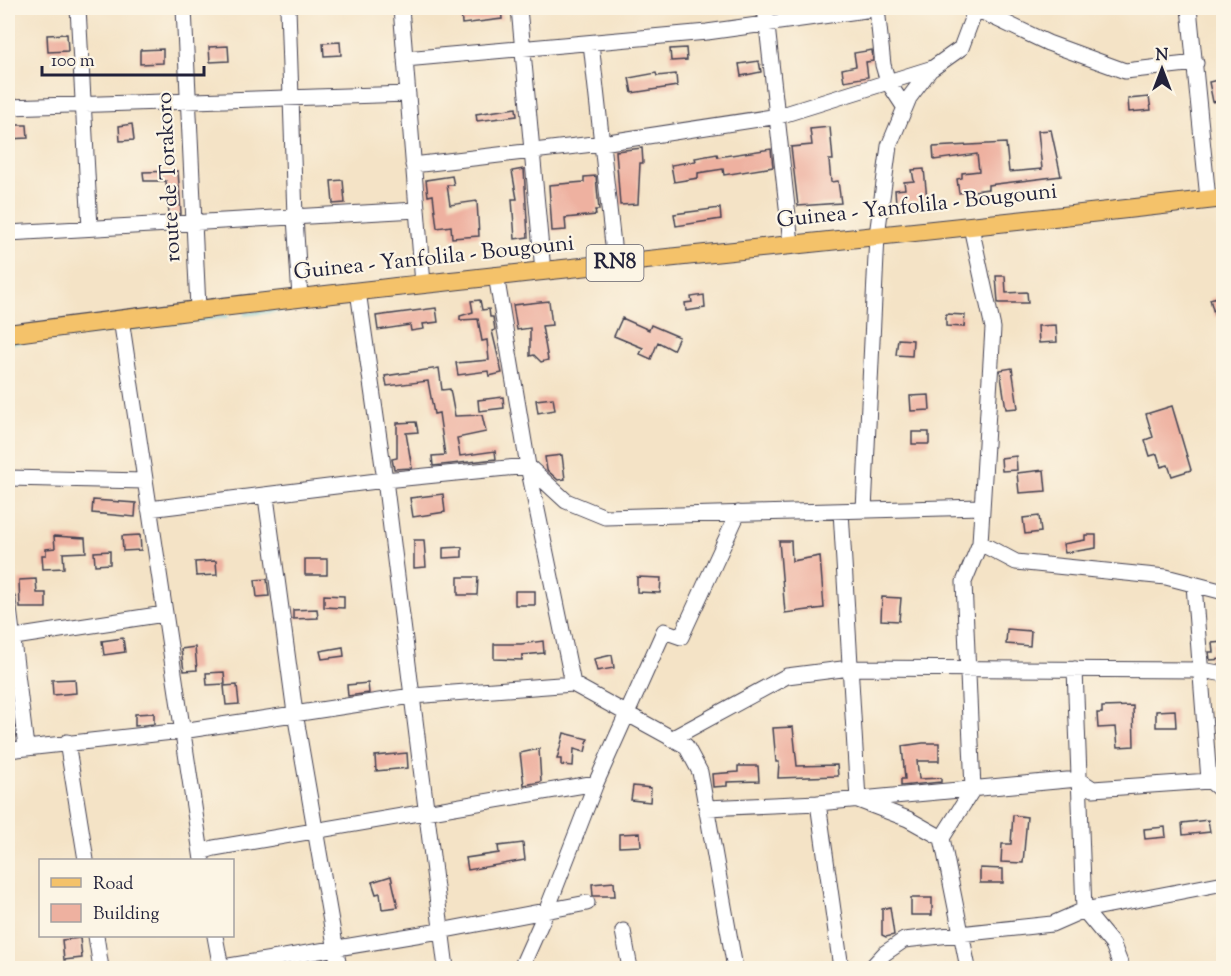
<svg xmlns="http://www.w3.org/2000/svg" width="1231" height="976" font-family="'Sorts Mill Goudy',serif">
<rect width="100%" height="100%" fill="#fcf5e5"/>
<filter id="ink" filterUnits="userSpaceOnUse"><feTurbulence type="fractalNoise" baseFrequency=".0167" numOctaves="2"/><feDisplacementMap in="SourceGraphic" scale="12" xChannelSelector="R" yChannelSelector="G"/><feConvolveMatrix kernelMatrix="1 2 1 2 8 2 1 2 1" color-interpolation-filters="sRGB"/></filter>
<filter id="wash" filterUnits="userSpaceOnUse"><feTurbulence type="fractalNoise" baseFrequency=".008" numOctaves="4" result="noise"/><feDisplacementMap in="SourceGraphic" scale="24" xChannelSelector="R" yChannelSelector="G"/><feGaussianBlur stdDeviation="1.35" result="paint"/><feColorMatrix in="noise" values="0 0 0 0 0 0 0 0 0 0 0 0 0 0 0 0 0 1.4 0 .05"/><feComposite in="paint" operator="in"/></filter>
<g filter="url(#wash)">
<rect width="100%" height="100%" fill="#f4e3c6"/>
<g fill="none" stroke-linecap="round" stroke-linejoin="round">
<path stroke="#55c2ce" stroke-width="3" d="M245,314L316,306
M132,328L227,316
M8,343L113,330"/>
</g>
<g id="blocks">
<path fill="#eeb1a0" d="M461,8H501L502,19L462,24Z
M67,34L68,51L48,52L47,35Z
M340,42L341,55L324,56L323,43Z
M228,46L229,61L210,62L209,47Z
M686,48L687,60L671,61L670,49Z
M163,49V63L140,64V50Z
M872,50L873,61L866,62L868,77L844,81L842,69L856,66L854,53Z
M759,61L761,72L741,76L739,64Z
M656,73L657,76L676,74L677,86L632,93L629,78Z
M1222,79L1224,100L1213,102L1209,82Z
M1149,97L1151,110L1129,112L1128,99Z
M516,108L517,116L477,121L476,114Z
M132,124L134,140L120,141L119,126Z
M8,125H27L28,138L8,139Z
M830,127L833,160H829L831,182L838,181L841,203L798,206L791,147L812,145L810,129Z
M1051,130L1061,176L988,185V189L959,193L957,179L962,178V173L979,171L977,154L934,160L933,147L1006,143L1009,172L1042,169L1038,131Z
M642,148L643,163H640L638,204L620,205L616,151Z
M771,149L773,167L724,175L723,169L698,173V178L674,182L671,165L696,161L695,158L717,154L718,157Z
M524,169L528,237L515,239L512,199H517L512,171Z
M924,169L927,199L896,203L895,190L905,189L904,182L914,181L912,170Z
M178,171L181,214H169L166,181H144L143,172Z
M452,176L454,185H447L450,205L477,201L479,236L452,238L451,226L437,228L433,195L428,196L426,180Z
M596,176L599,210H595L596,215L565,218L566,230L552,231L549,185L584,182V177Z
M343,180L345,203L333,204L331,181Z
M720,208L721,219L676,226L674,214Z
M996,276H1005L1006,293L1027,292L1028,303H998Z
M704,295L705,308L686,311L685,303L692,302L691,297Z
M1224,295V315L1215,317L1210,299Z
M480,300L482,310L489,309L490,317H493L495,330L492,331L502,373L489,376L488,371L458,375L456,363L489,360L487,340L482,341L478,319L460,320V316L473,312L471,301Z
M549,301L552,325L542,326L548,360L541,362L534,355L530,356V328L517,330L513,305Z
M436,308L438,322L423,324L424,329L411,331L410,325L378,330L376,316Z
M946,314L965,315L964,327L946,326Z
M622,318L649,330L651,325L679,337L673,350L658,342L651,359L640,354L643,348L614,336Z
M1056,325L1057,342L1039,343L1038,326Z
M898,339L913,340L912,356L896,355Z
M439,368L442,390L450,389L455,416L482,415L486,432L457,438L460,456L495,451L496,459L433,466L432,456L445,455L439,413L434,414L428,381L387,386L385,376Z
M1012,368L1018,408L1006,409L1000,370Z
M929,395L930,410L911,411L910,396Z
M503,397L504,408L479,411L478,400Z
M553,398L555,410L538,413L536,400Z
M1172,406L1191,470L1172,476L1168,465L1161,467L1157,454L1150,456L1145,440L1153,437L1146,414Z
M416,422L418,432L406,433L412,468L394,469L392,459L397,458V423Z
M912,432H929V444H912Z
M562,455L565,479L558,480L547,470L545,457Z
M1016,456L1017,470L1002,471L1001,458Z
M1044,470L1046,491L1019,493L1017,473Z
M443,494L445,512L413,517L410,498Z
M93,500L136,503L135,517L92,513Z
M1039,516L1041,532L1025,534L1023,518Z
M140,535L141,550L123,551L122,536Z
M1085,535H1096V548L1065,553L1063,544L1085,540Z
M54,536L85,538L86,552L63,553L64,568L43,569L42,555H46V549L55,548Z
M414,540H424L426,567L414,568Z
M779,541H791L792,561L820,556L824,608L785,613Z
M462,547V557L443,558V548Z
M110,551V564L95,565L94,552Z
M305,559H327V575H305Z
M216,561L217,575L196,576L195,562Z
M458,577H478L477,595H458Z
M637,577L661,578L660,593L637,592Z
M36,579L37,593H46V608H20L19,580Z
M267,579L269,596L257,597L255,580Z
M515,591H535V605H515Z
M324,595L344,596V608L324,607Z
M882,597L901,598L899,621L881,620Z
M317,609L318,618L293,619V610Z
M1007,629L1031,631L1030,646L1006,644Z
M123,638L125,652L104,655L102,641Z
M543,641L544,653L522,655V660L494,659V644H521Z
M1224,642V659L1210,660L1209,652H1213L1212,643Z
M195,647L197,670L184,671L181,649Z
M343,647L344,656L322,659L320,651Z
M612,655L614,668L597,671L594,659Z
M224,672L225,684L207,685L206,673Z
M75,679L76,693L53,695L52,680Z
M368,683L369,693L348,696L347,685Z
M237,685L239,704L226,705L224,686Z
M1133,706L1134,746L1118,747L1116,727L1098,728L1097,713H1102V707Z
M1175,710L1176,727H1156V711Z
M154,713V724L135,726V714Z
M793,727L797,766L837,765L838,776L778,778L779,762H776L773,728Z
M564,733L588,739L585,752L574,749L573,766L561,765V759H557Z
M923,743H939V761H917L919,779L941,778V782L901,786V779H905L902,746Z
M539,749L541,782L524,785L520,753Z
M407,753L408,768L376,771L375,756Z
M738,766H758L759,781L727,782V786L713,787L712,774L738,772Z
M633,786L651,788L650,802L631,800Z
M1013,815L1027,817L1023,863L1001,862L1002,844H1011Z
M1208,820L1210,832L1183,835L1182,823Z
M1165,827L1166,837L1145,839L1144,829Z
M640,833L641,846L619,847V834Z
M523,843L525,860L468,870L466,858L499,853L498,846Z
M980,868L1003,869V883H980Z
M391,876L398,907L382,909L380,893L376,894L372,882Z
M614,882L615,896H593L592,884Z
M911,898H932V915H911Z
M890,907L894,935L886,937L882,935V909Z
M80,938L82,958L64,960L62,940Z"/>
</g>
</g>
<g filter="url(#ink)">
<use href="#blocks" fill-opacity="0" stroke="#423f50" stroke-width="1.5"/>
<g fill="none" stroke-linecap="round" stroke-linejoin="round">
<g stroke="#423f50" stroke-width="17">
<path id="minor" d="M78,8L90,228
M184,8L198,308
M288,8L295,217L300,298
M401,8L423,284
M519,8L543,271
M765,8L791,243
M877,8L883,65L888,82L905,108
M974,8L1048,43L1125,71L1196,63
M1189,8L1208,199
M591,43L615,263
M405,59L707,32L880,8
M8,107L408,94
M413,165L602,143L779,116L933,68
M971,227L993,328L980,543L1016,562L1166,577L1224,592
M8,233L417,210
M496,275L528,466L573,684
M358,291L385,480L446,968
M121,319L202,860
M8,478L145,481
M266,497L295,713L339,968
M149,509L385,480L528,466L566,501L605,517L981,507
M864,510L877,235L889,146L909,98L930,70L961,48L976,8
M841,511L858,800L908,819L942,838L968,968
M1194,585L1209,780L1224,793
M8,600L26,747
M8,638L164,614
M1075,669L1084,910L1113,945L1122,968
M671,739L787,676L850,668L1202,670L1224,674
M67,742L86,860
M8,750L182,731L412,696L573,684L686,746L700,772L735,968
M818,803L841,968
M707,808L818,803L1078,779L1093,789L1224,780
M942,838L973,789L964,582L980,543
M201,852L214,848L596,783
M623,931L630,968
M96,936L101,968
M215,936L221,968
M217,968L440,931L587,903
M521,968L546,912L596,783L664,631L681,637L738,513
M871,968L885,953L904,940L1052,924L1084,910L1224,883"/>
</g>
<g stroke="#423f50" stroke-width="20">
<path id="major" d="M8,334C412,280 818,245 1224,198"/>
</g>
<use href="#minor" stroke="#fff" stroke-width="15"/>
<use href="#major" stroke="#f4c26a" stroke-width="18"/>
</g>
</g>
<g text-anchor="middle" dominant-baseline="central" stroke-width="4.5" stroke-linejoin="round" paint-order="stroke">
<rect fill="#fcf5e5" stroke="#63616e" stroke-width="1.5" x="586.5" y="245" width="57" height="36" rx="4.5"/>
<g font-size="21" font-weight="bold" fill="#22223b">
<text x="615" y="263">RN8</text>
</g>
<g font-size="22" fill="#22223b" stroke="#fcf5e5">
<text transform="translate(170 177) rotate(-93)">route de Torakoro</text>
<text transform="translate(917 207) rotate(-6)">Guinea - Yanfolila - Bougouni</text>
<text transform="translate(434 259) rotate(-6)">Guinea - Yanfolila - Bougouni</text>
</g>
</g>
<rect width="1231" height="976" fill="none" stroke="#fcf5e5" stroke-width="30"/>
<rect x="39" y="859" width="195" height="78" fill="#fcf5e5" stroke="#a5a1a1" stroke-width="1.5"/>
<rect x="51" y="878" width="30" height="9" fill="#f4c26a" stroke="#a5a1a1" stroke-width="1.5"/>
<text x="93" y="889" font-size="18" fill="#22223b">Road</text>
<rect x="51" y="904" width="30" height="18" fill="#eeb1a0" stroke="#a5a1a1" stroke-width="1.5"/>
<text x="93" y="919" font-size="18" fill="#22223b">Building</text>
<g transform="translate(1162 69)" stroke="#fcf5e5" stroke-width="4.5" paint-order="stroke">
<path d="M0-4.5L10 22L0 15L-10 22Z" fill="#22223b"/>
<text y="-9" font-size="16" font-weight="bold" text-anchor="middle" fill="#22223b">N</text>
</g>
<path d="M42 66v9h162v-9" fill="none" stroke="#22223b" stroke-width="3"/>
<text x="51" y="66" font-size="18" fill="#22223b" stroke="#fcf5e5" stroke-width="4.5" paint-order="stroke">100 m</text>
</svg>
